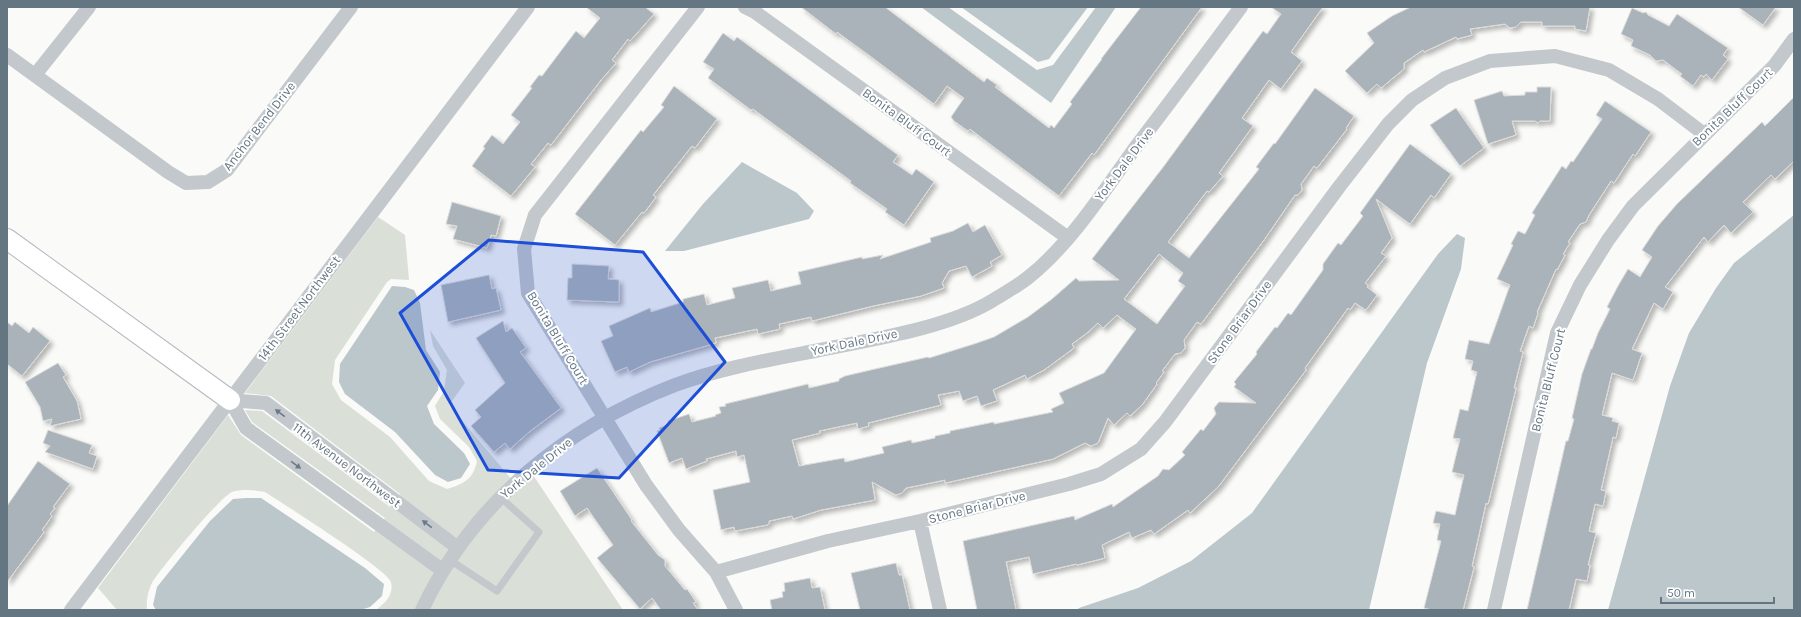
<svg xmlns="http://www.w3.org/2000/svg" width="1801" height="617" font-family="Karla,sans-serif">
<defs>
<filter id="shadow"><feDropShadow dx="3.5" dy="3.5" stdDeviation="2" flood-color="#0004"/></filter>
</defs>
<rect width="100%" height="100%" fill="#fafaf8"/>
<path fill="#dadfd7" d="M378,217L405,235L409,280L391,279L387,282L335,360L332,384L341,400L390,437L429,481L447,489C463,484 473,480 477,461L469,447L440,419L435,406L444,391L447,370L433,346L430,330L465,383L449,405L513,481L531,472L623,610H376C385,603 394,595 391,582C388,570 282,503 265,492C256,490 241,489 232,492C221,496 159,570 152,583C148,590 146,602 147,610H117L98,588L228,415L241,435L374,532L385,518L252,422L245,410L262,411L390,507L400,494L271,396L245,393Z"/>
<path fill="#bbc7cb" d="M921,7H948L1037,70L1053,65L1096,7H1116L1051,103Z
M961,7H1088L1049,59L1038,62Z
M742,162L797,193L814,211L809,219L684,251H665L703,204Z
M1794,215V610H1608L1670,386L1689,333L1716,288L1734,263Z
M1457,234L1465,238L1461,269L1427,363L1369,610H1077L1079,608L1138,588L1191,561L1252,513L1438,254Z
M392,286L405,287L414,290L420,303L426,350L440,372L438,390L427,406L434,424L464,453L470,464L461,478L448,482L435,475L395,432L345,394L339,382L340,364Z
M246,498H261L365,568L384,584L382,596L370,607L360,610H156L153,605L157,587L210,521L233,499Z"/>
<path fill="#aab3b9" stroke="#dcdcda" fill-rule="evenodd" filter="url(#shadow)" d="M586,7H645L654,14L630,41L628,39L612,60L616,63L601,80L551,145L548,143L531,164L535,167L511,196L472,166L485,148L483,147L492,135L503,144L520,122L511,115L532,88L530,87L539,75L542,76L576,31L584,38L600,18Z
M801,7H885L984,82L987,78L997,85L995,87L1049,128L1051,125L1054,128L1072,104L1070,102L1102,59H1101L1141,7H1202L1094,155L1092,153L1059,196L970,129L968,131L954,121L951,117L964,98L947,86L934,104L870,56L837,32L836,34Z
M1271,7H1323L1291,52L1302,61L1281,89L1269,80L1242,118L1253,126L1219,173L1223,176L1209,192L1207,191L1168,242L1189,258L1259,169L1256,167L1274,143L1275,144L1315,88L1354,116L1346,128L1347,129L1317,168L1314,166L1301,184L1302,190L1298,195H1295L1264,240L1201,324L1197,322L1184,340L1185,348L1181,353L1175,354L1162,371L1164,372L1156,383L1157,384L1142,405L1130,416L1127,413L1114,425L1108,418L1098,443L1091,446L1085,443L1053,459L945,483V480L916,486L906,488L902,493L896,495L872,482L875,500L821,510L793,519L792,516L769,521V524L767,525L735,531L734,527L721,530L713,490L750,482L744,455L737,457L736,451L706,459L707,461L686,469L682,458L669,463L657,431L660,430L659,428L670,424L668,421L689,414L692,422L716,416L715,415L721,413L719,407L726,406L725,404L808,384L809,388L839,381V379L845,376L875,369L928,357L929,358L974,344L994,337L1028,317L1052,299L1076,278L1079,281L1119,280L1092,259L1164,166L1263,31L1267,34L1281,14ZM1159,254L1183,273L1178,281L1185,286L1157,324L1124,299ZM1117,315L1136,329L1104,373L1059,393L1064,403L1051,409L1053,412L994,424V422L950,431V433L935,436V438L912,443L911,440L882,447L884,453L845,462L844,458L799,466L792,440L820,433L819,431L857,423L858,429L869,426L868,423L941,405L938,395L959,391L963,401L977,396L981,406L997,401L993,390L1025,375L1027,379L1044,370L1074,348L1072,344L1087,333L1098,323L1103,328Z
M1411,7H1590L1586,31L1575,29V26H1542V22H1521L1516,27L1510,28L1505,24L1470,29L1472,35L1457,39L1456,37L1424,52L1423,50L1404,63V69L1381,88L1377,84L1367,93L1345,71L1374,43L1367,33L1392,16Z
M1738,7H1776L1763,25Z
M1632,8L1643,13L1646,12L1648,15L1669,26L1677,14L1728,48L1723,55L1728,59L1712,80L1706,74L1704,77L1701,75L1693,86L1680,76L1682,74L1663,60L1656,61L1650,55L1631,46L1633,40L1621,34Z
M723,33L734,41L737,37L898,155L893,162L912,175L916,169L934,182L904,225L885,212L887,209L850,183L851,181L753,109L751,110L708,78L714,69L703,62Z
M674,86L717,119L695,148L692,146L653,195L656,197L644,213L642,212L615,245L575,214L641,130L643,132L664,107L661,105Z
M1537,87H1551L1550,121H1540L1538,123L1535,121H1512L1516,135L1488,144L1474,100L1502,91L1504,96L1525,95V92H1537Z
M1794,97V161L1775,179L1771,175L1743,202L1753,212L1731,233L1724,225L1708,242L1704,237L1665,287L1673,292L1663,309L1654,303L1632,349L1642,353L1633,380L1612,373L1602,415L1613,418L1612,421L1619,423L1616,438L1613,437L1601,490L1606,491L1603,506L1595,504L1589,531L1596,533L1588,565H1590L1587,581L1576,579L1569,610H1527L1566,441H1568L1574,419L1572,418L1582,374L1591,349H1592L1598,333L1610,309L1607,307L1618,286L1628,269L1640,277L1652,257L1642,250L1658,226L1677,204L1762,122L1765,126Z
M1605,101L1651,132L1635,156L1633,154L1614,183L1611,181L1589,215L1586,222L1580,224L1568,242L1570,243L1563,254L1565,255L1557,270L1556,269L1537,312L1538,313L1533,328L1529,326L1520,351L1523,352L1514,388H1516L1488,504L1486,503L1472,566L1474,567L1463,610H1432L1424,608L1441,541L1437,540L1440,524L1433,523L1436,511L1455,515L1464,475L1452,472L1460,439L1453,438L1460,409L1468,411L1477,372L1471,370L1473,361L1465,359L1469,340L1489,344L1510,285L1497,279L1513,245L1511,244L1518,231L1525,234L1535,215L1532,213L1562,166L1566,169L1571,161L1573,162L1602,119L1596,115Z
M1456,108L1484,148L1460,166L1430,125Z
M1410,144L1451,174L1434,198L1431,195L1410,224L1376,199L1392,238L1381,253L1386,256L1365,283L1368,285L1367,287L1377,295L1366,310L1355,303L1350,310L1348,308L1305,368L1306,370L1218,487L1190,513L1188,510L1154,534L1151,530L1132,538L1129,532L1102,545L1105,558L1077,565L1076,564L1033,574L1029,557L1006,562L1016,610H977L963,541L1074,516L1075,520L1112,504L1113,507L1158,476L1163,469L1169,470L1185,455L1182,452L1201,429L1203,431L1216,414L1214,408L1219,402L1256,403L1234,387L1236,384L1234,382L1257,354L1256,352L1275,327L1277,328L1288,313L1291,315L1323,270V264L1338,243L1341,245L1363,216L1360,213Z
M452,202L501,216L496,236L491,235L487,248L453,239L457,226L446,224Z
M968,223L973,232L985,225L1002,255L990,262L992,266L972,277L966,266L949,271L942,283L944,288L921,296L873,306L812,321L811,317L779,324L780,329L758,334L757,329L715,338L716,343L650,362L629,372L627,367L615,372L601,341L613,336L609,326L650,308L651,312L683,302V299L704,294L707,305L735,298L732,288L768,280L771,291L801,284L798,272L862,257V259L883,255L880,259L931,242L930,238L953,231Z
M572,264L609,266L608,279L619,280V302L567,300L568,278H572Z
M489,275L492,289L496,288L501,310L448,322L441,285Z
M503,321L506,332L512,328L526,348L520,352L561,408L529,432L510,449L505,443L494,452L471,426L481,417L475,410L505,383L476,338Z
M7,322L12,326L15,322L29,333L33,327L50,341L22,376L7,364Z
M58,363L66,375L63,377L77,401L81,419L50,426L52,419L43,421L40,407L25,382Z
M48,430L92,445L89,453L97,456L93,469L45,452L50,446L43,443Z
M38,461L70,484L53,507L55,508L50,514L52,516L42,530L44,532L7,582V506Z
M597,468L632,520L631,521L658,555L665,560V566L685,590L687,589L696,602L693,603L698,610H661L652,598L640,609L597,558L613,545L587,508L575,516L560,491Z
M896,563L899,575H902L910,610H860L851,573Z
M810,578L812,588L820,587L825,610H772L770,600L783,597L782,592L785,591L784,583Z"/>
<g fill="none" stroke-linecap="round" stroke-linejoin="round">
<g stroke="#b3babf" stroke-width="22">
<path id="secondary" d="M7,239L230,400"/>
</g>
<path stroke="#c3c8cc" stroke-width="7" d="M450,560L497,591L539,532L500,497"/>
<path stroke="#c3c8cc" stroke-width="14" d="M698,7L535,215L524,249L528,293L646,485L679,530L716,572L736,610
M745,7L755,12L1068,238
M7,55L168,172L186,183L208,182L227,170L351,7
M35,75L89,7
M230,400L266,403L458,548
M230,400L246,428L442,570
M920,521L940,610
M716,572L828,541L920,521L1069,484L1101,474L1141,449L1165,422L1339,187L1388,124L1412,100L1445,78L1490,61L1555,56L1609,70L1658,99L1704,134
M71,610L528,7
M422,610C472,503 566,427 675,385C721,368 768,360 815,351C868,340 944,329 990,302C1003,294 1018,286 1030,276C1071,243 1104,191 1135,148C1171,101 1206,54 1241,7
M1494,610L1557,333L1580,285L1608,240L1633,206L1774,66L1794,39"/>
<use href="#secondary" stroke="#fff" stroke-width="20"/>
</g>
<defs><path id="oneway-solid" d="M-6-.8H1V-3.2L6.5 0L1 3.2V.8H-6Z"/></defs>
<g fill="#6a7a87">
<use href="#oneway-solid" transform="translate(280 413) rotate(-143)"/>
<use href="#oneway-solid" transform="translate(296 465) rotate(36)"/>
<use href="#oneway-solid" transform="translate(427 524) rotate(-143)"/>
</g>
<path fill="#1d4ed8" fill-opacity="0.2" stroke="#1d4ed8" stroke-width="3" stroke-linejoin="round" d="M489,240L643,252L725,362L619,478L488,470L400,313Z"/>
<g text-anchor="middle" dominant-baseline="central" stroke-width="4" stroke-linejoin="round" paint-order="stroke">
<g font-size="13" fill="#657683" stroke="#fff">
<text transform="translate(1732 107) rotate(-44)">Bonita Bluff Court</text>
<text transform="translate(907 122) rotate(36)">Bonita Bluff Court</text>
<text transform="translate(259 126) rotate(-52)">Anchor Bend Drive</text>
<text transform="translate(1124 164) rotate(-53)">York Dale Drive</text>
<text transform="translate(299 308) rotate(-53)">14th Street Northwest</text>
<text transform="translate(1239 322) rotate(-54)">Stone Briar Drive</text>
<text transform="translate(558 338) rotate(59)">Bonita Bluff Court</text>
<text transform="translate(854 342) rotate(-12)">York Dale Drive</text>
<text transform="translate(1548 380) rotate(-76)">Bonita Bluff Court</text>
<text transform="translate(347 465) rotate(37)">11th Avenue Northwest</text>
<text transform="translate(536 468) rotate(-39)">York Dale Drive</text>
<text transform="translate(977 507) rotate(-14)">Stone Briar Drive</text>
</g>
</g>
<rect width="1801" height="617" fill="none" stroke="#657683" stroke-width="16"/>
<path d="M1661 597v6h113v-6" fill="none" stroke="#657683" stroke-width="2"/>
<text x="1667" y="597" font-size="12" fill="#657683" stroke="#ffffff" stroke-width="3" paint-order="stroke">50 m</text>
</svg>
